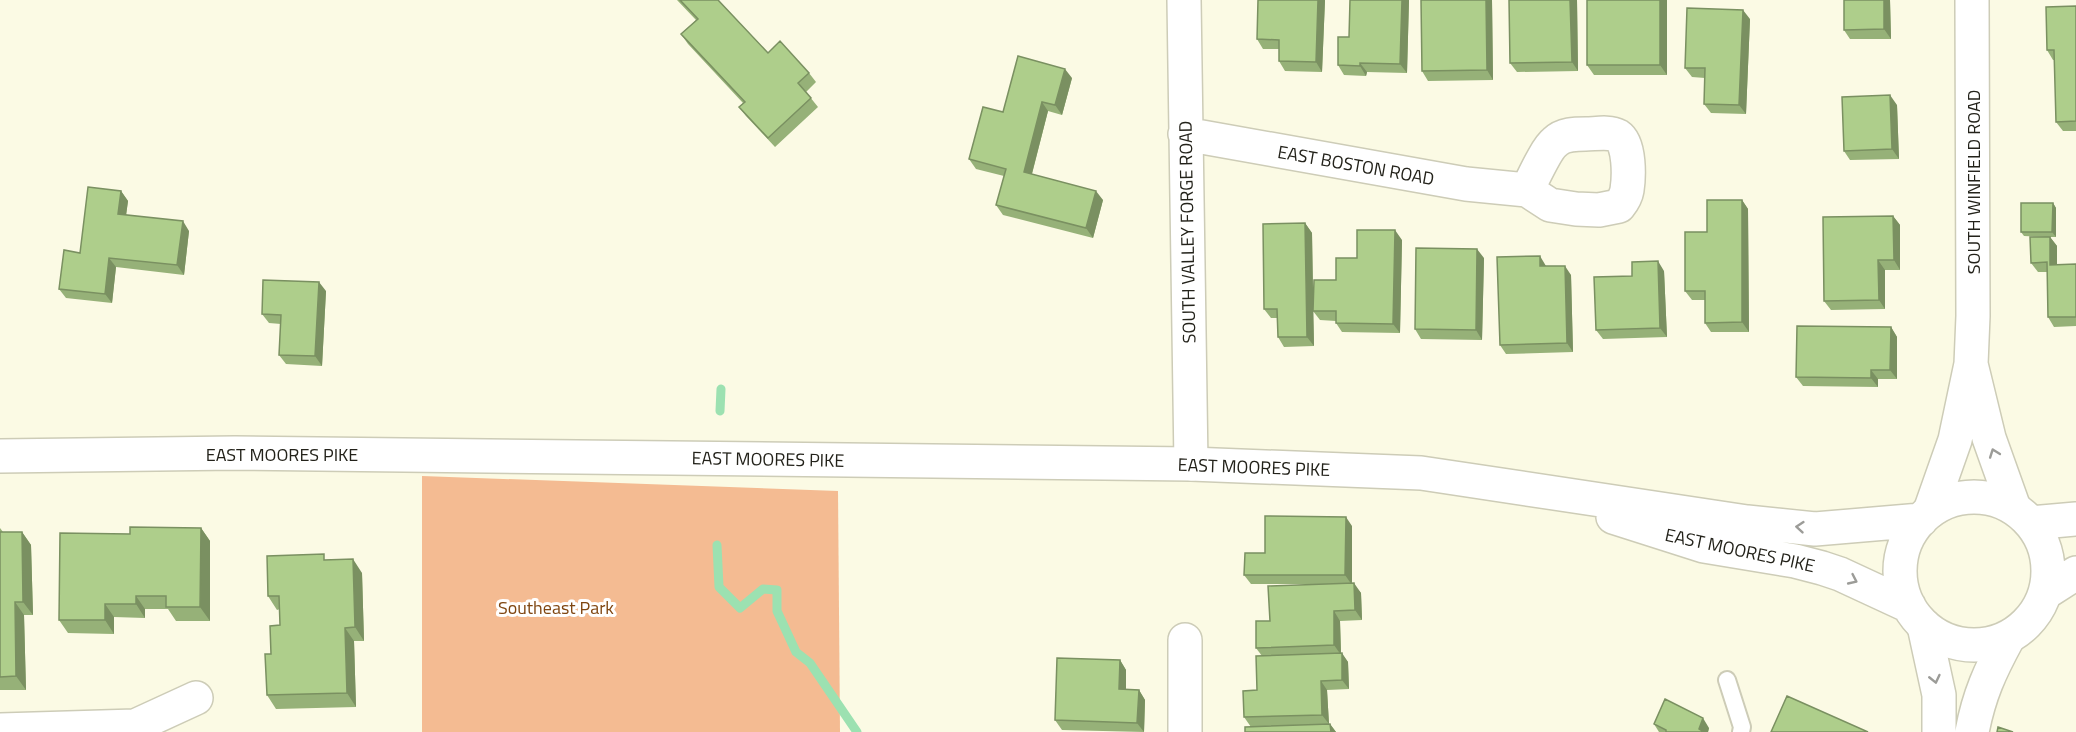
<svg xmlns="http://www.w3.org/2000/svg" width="2076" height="732" font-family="'Titillium Web',sans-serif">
<rect width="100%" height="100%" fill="#fbfae4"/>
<path fill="#f4bb92" d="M422,476L838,491L840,732H422Z"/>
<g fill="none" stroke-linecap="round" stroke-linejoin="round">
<path stroke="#9ce1b1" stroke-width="9" d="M720,411L721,389
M717,545L719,587L740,608L763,589L777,590V611L796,652L810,663L857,732"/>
<g stroke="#cdccb7" stroke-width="20">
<path id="service" d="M1727,680L1742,727L1741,732"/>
</g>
<g stroke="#cdccb7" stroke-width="36">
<path id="minor" d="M1184,0L1191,464
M1185,134L1466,184L1527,190L1550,205L1576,209L1599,210L1619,206C1623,201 1626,196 1627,190C1629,177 1630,144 1618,136C1609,131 1595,134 1586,134C1575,134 1563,134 1555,142C1546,149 1533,179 1527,190
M1971,364L1973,316L1972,0
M1930,511L1955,440L1971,364L1989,438L2014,508
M1924,626L1939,695V732
M0,730L135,726L196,698
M1185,732V640
M1972,732C1979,695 1990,671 2008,638"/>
</g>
<g stroke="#cdccb7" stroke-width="36">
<path id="secondary" d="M0,456L235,453L1191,464L1421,473L1747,522L1815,529L1921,520
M1900 571a74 74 0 1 1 148 0a74 74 0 1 1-148 0Z
M1613,517L1704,546L1795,561L1822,568L1840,574L1909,606
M2031,523L2076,519
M2045,593L2076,573"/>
</g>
<use href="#service" stroke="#fff" stroke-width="16"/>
<use href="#minor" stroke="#fff" stroke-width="33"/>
<use href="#secondary" stroke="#fff" stroke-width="33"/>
</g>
<path fill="#96b178" d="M677,0H718L768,53L809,73L816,82L806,92L818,107L775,147L746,116L739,107L743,103L688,44L681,34L696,20Z
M1325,0L1322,72L1285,71L1279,61V49H1263L1257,39Z
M1409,0L1407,73L1367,72L1366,76L1344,75L1338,65L1349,37Z
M1421,0H1492L1493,80L1428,81L1422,71Z
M1509,0H1577L1578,71L1517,72L1510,63Z
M1667,0V75H1594L1587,65Z
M1844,0H1890L1891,39H1850L1844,30Z
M2076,6V131H2063L2056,122L2055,60H2053L2047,50Z
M1750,19L1746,114L1711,113L1704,104L1705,78L1692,77L1685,68Z
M1072,78L1062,115L1048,111L1032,174L1103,200L1093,238L1003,215L996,205L1004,176L976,169L969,159L1003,112Z
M1897,105L1899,159L1850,160L1844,151Z
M121,191L128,201L126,215L189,231L184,275L116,267L112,303L66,298L59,289L80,253Z
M1742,200L1748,209L1749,332H1711L1705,323V300H1692L1685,291Z
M2053,203L2056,208V237H2050L2057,246V265L2076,264V326L2054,327L2048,317L2047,272H2038L2031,263L2045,237L2024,236L2021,232Z
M1893,216L1900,225V270H1885V309L1831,310L1824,301Z
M1305,223L1312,233L1313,301L1336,280L1357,258L1402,240L1400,333L1342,332L1336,323V321L1320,320L1313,311L1314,346L1284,347L1278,337V318H1271L1264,309Z
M1484,258L1482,340L1421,339L1415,329Z
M1546,266L1571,275L1573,352L1506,354L1500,345Z
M1664,271L1667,337L1603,339L1596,330Z
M326,291L322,366L286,364L279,355L281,324L269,323L262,314Z
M1891,327L1897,337V379H1878V387L1803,386L1796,377Z
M1352,526V583L1361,593L1362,620L1340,621L1341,653L1348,662L1349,689L1327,690L1329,724H1330L1336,732H1245L1251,727L1244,717L1257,690L1262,656L1256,648L1270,621L1322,584H1251L1244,575L1265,553Z
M0,528L3,532H22L31,545L33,615H24L26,690H0Z
M201,528L210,541V621H176L168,609H145V618L114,617V634L68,633L59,620L130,534Z
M328,560L362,573L364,641H354L356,707L276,709L267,695L271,654L280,625V609L277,610L268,596Z
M1120,660L1126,670V689L1139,690L1145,700L1144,732L1062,730L1055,720Z
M1654,724L1709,728L1708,732H1659Z"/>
<path fill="#7a9061" d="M1318,0H1325L1322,72L1316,62Z
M1402,0H1409L1407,73L1400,64Z
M1486,0H1492L1493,80L1487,70Z
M1570,0H1577L1578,71L1572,62Z
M1660,0H1667V75L1660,65Z
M1884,0H1890L1891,39L1884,29Z
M1743,10L1750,19L1746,114L1739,105Z
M1360,63L1367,72L1366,76L1360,66Z
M1065,69L1072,78L1062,115L1055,105Z
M1890,95L1897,105L1899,159L1892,149Z
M1042,102L1048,111L1030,181L1024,172Z
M121,191L128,201L125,223L118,214Z
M1096,191L1103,200L1093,238L1086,228Z
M1742,200L1748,209L1749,332L1742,322Z
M2053,203L2056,208V237L2052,232Z
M1893,216L1900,225V270L1894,260Z
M183,221L189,231L184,275L177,265Z
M1305,223L1312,233L1314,346L1307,337Z
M1395,230L1402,240L1400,333L1393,324Z
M2050,237L2057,246V274L2050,265Z
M1477,249L1484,258L1482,340L1476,330Z
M1540,256L1546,266L1547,276L1540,266Z
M109,258L116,267L112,303L105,294Z
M1878,260L1885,270V309L1879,300Z
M1658,261L1664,271L1667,337L1660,328Z
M1565,266L1571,275L1573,352L1567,343Z
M319,282L326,291L322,366L315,356Z
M1891,327L1897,337V379L1890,370Z
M1871,370L1878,379V387L1871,378Z
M1346,517L1352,526V585L1345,575Z
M201,528L210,541V621L200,607Z
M22,532L31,545L33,615L23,602Z
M353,559L362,573L364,641L355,627Z
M1354,583L1361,593L1362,620L1355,610Z
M136,596L145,609V618L136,604Z
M15,602L24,615L26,690L16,676Z
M105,604L114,617V634L105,620Z
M1334,611L1340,621L1341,655L1334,645Z
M345,628L354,641L356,707L347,693Z
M1342,653L1348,662L1349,689L1342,680Z
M1120,660L1126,670V699L1119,689Z
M1321,681L1327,690L1329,724L1322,715Z
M1139,690L1145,700L1144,732L1137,723Z
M1703,718L1709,728L1708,732H1701L1699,729Z
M1330,724L1336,732H1331Z"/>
<path fill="#aece8b" stroke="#7a9061" stroke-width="1.5" d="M680,0H718L768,53L780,41L809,73L798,83L811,98L768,138L739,107L745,102L681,34L698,19Z
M1258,0H1318L1316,62L1279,61V40L1257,39Z
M1350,0H1402L1400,64L1360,63V66L1338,65V37H1349Z
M1421,0H1486L1487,70L1422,71Z
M1509,0H1570L1572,62L1510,63Z
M1587,0H1660V65H1587Z
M1844,0H1884V29L1844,30Z
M2076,6V121L2056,122L2054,50H2047L2046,7Z
M1687,8L1743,10L1739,105L1704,104L1705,68H1685Z
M1018,56L1065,69L1055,105L1042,102L1024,172L1096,191L1086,228L996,205L1006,169L969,159L983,107L1003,112Z
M1890,95L1892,149L1844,151L1842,97Z
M88,187L121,191L118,214L183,221L177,265L109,258L105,294L59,289L64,250L80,253Z
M1707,200H1742V322L1705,323V291H1685V232H1707Z
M2021,203H2053L2052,232H2021Z
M1893,216L1894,260H1878L1879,300L1824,301L1823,217Z
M1305,223L1307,337H1278L1277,309H1264L1263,224Z
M1357,230H1395L1393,324L1336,323V311H1313L1314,280H1336V258H1357Z
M2030,237H2050V265L2076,264V317H2048L2047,262L2031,263Z
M1416,248L1477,249L1476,330L1415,329Z
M1540,256V266H1565L1567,343L1500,345L1497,257Z
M1658,261L1660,328L1596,330L1594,277L1632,276V262Z
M263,280L319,282L315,356L279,355L281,315L262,314Z
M1797,326L1891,327L1890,370H1871V378L1796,377Z
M1265,516L1346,517L1345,575H1244L1245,553H1265Z
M130,527L201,528L200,607H166V596H136V604H105V620H59L60,533L130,534Z
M0,532H22L23,602H15L16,676L0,677Z
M324,554V560L353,559L355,627L345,628L347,693L267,695L265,654H271L270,626L280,625L279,596H268L267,556Z
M1354,583L1355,610L1334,611V645L1256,648V621H1270L1268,586Z
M1342,653V680L1321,681L1322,715L1244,717L1243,691L1257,690L1256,656Z
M1057,658L1120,660L1119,689L1139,690L1137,723L1055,720Z
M1787,696L1868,732H1771Z
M1665,699L1703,718L1699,729L1704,732H1666V730L1654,724Z
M1330,724L1331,732H1245V727Z
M1998,727L2013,732H1997Z"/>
<defs><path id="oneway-chevron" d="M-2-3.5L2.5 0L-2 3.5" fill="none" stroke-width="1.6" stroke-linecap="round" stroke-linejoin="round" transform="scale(1.5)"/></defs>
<g stroke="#9c9c98">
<use href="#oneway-chevron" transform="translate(1994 453) rotate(-110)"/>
<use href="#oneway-chevron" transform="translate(1800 527) rotate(-175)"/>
<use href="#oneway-chevron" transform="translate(1853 580) rotate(25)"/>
<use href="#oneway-chevron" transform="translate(1935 679) rotate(77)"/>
</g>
<g text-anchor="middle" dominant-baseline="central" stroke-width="6" stroke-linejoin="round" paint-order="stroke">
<g font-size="18" fill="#23221a" stroke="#fff">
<text transform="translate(1356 165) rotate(10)">EAST BOSTON ROAD</text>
<text transform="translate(1973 182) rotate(-90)">SOUTH WINFIELD ROAD</text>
<text transform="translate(1187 232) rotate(-91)">SOUTH VALLEY FORGE ROAD</text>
<text x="282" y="454">EAST MOORES PIKE</text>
<text transform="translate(768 459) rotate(1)">EAST MOORES PIKE</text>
<text transform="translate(1254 467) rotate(2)">EAST MOORES PIKE</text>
<text transform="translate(1740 550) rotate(12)">EAST MOORES PIKE</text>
</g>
<g font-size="18" fill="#7f4611" stroke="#fff">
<text x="556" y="607">Southeast Park</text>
</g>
</g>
</svg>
